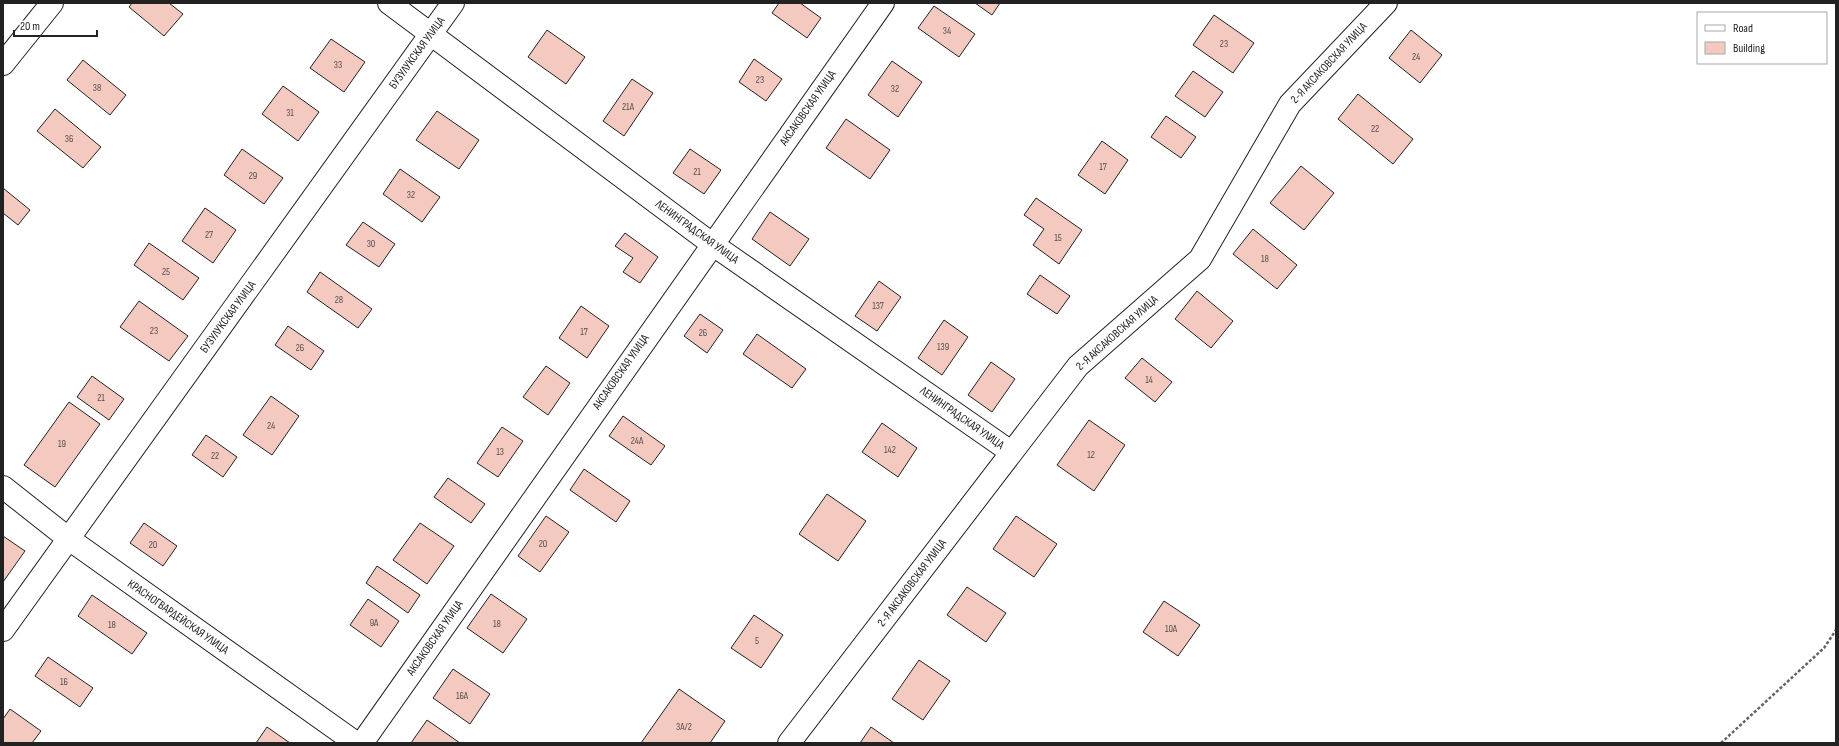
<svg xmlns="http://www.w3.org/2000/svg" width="1839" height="746" font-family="'Sofia Sans Condensed',sans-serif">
<rect width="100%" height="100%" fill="#fff"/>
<path fill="#f3c9c0" stroke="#222" d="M132,3H169L183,14L164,36L129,7Z
M779,3H800L821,18L807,38L772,13Z
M975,3H1000L992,15Z
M934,6L975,34L959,57L918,28Z
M1214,15L1254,43L1233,73L1193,45Z
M547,30L585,57L566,84L528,57Z
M1411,30L1442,55L1420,83L1389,58Z
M331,39L365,62L344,92L310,68Z
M754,59L782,79L766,101L739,82Z
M83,60L126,95L110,115L67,80Z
M892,61L922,82L898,117L868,95Z
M1193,71L1223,92L1205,117L1175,96Z
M632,79L653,93L624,136L603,121Z
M283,86L319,112L298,141L262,114Z
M1358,94L1413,139L1393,164L1338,119Z
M55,109L101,147L83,168L37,131Z
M437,111L479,140L459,169L416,140Z
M1166,116L1196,137L1181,158L1151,137Z
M846,119L890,150L870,179L826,148Z
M1102,141L1128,160L1105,194L1078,175Z
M242,149L283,178L264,204L224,175Z
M690,149L721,170L704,194L673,173Z
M1301,166L1334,193L1304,230L1270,203Z
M400,169L440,197L422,222L383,194Z
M3,188L30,210L18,225L3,213Z
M1036,198L1082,230L1059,264L1033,245L1044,229L1024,215Z
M205,208L236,230L213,263L182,241Z
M770,212L809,239L790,266L752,239Z
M363,222L395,244L379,267L346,245Z
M1253,229L1297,265L1277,289L1233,254Z
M625,233L658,257L640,283L623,272L633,258L615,246Z
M149,243L199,278L183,300L134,265Z
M320,272L372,309L358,328L307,292Z
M1040,275L1070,296L1057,314L1027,294Z
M879,281L901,297L877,331L855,316Z
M1197,291L1233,321L1211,348L1175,319Z
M139,301L188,336L169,361L120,327Z
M581,306L609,326L587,358L559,338Z
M700,314L723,330L707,353L684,336Z
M944,320L968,337L942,375L918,358Z
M288,326L324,351L311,370L275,345Z
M757,334L806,369L792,388L743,354Z
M1142,358L1172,382L1155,402L1125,378Z
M991,362L1015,379L992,412L968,395Z
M546,366L570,383L548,415L523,397Z
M92,376L124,399L109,420L77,397Z
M271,396L299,416L272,455L243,435Z
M69,402L100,424L55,487L24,465Z
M623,416L665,446L651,465L609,436Z
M1089,420L1125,445L1094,491L1057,465Z
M882,423L917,448L898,477L862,452Z
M502,427L523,441L498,477L477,463Z
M206,435L237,457L223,477L192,455Z
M584,469L630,501L616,522L570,490Z
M448,478L485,504L471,523L434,497Z
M827,494L866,521L838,561L799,534Z
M546,516L569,532L540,572L518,556Z
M1016,516L1057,544L1034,577L993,549Z
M144,523L177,546L163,566L130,543Z
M420,523L454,546L427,584L393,560Z
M3,536L25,551L3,582Z
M377,566L420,595L408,613L366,583Z
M967,587L1006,613L986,642L947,615Z
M491,594L527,619L503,653L467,628Z
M92,595L147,633L132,654L78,616Z
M368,599L399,621L381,647L350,625Z
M1164,601L1200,625L1178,656L1143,632Z
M754,615L783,635L761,668L731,648Z
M48,657L93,688L80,707L35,676Z
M919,660L950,681L923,720L892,699Z
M453,669L490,694L470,724L433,698Z
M679,689L725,721L710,743H641Z
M10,709L41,731L32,743H3V719Z
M427,720L460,743H411Z
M267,727L290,743H256Z
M871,727L894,743H860Z"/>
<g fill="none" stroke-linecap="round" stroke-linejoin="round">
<g stroke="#222" stroke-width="24">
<path id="street" d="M389,3L712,244L1011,452
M3,64L52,3
M3,487L69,539L356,743
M3,630L453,3
M362,743L883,3
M789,743L1078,366L1200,259L1290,104L1386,3"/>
</g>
<path stroke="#646464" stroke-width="2.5" stroke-dasharray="3 2" stroke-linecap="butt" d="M1721,743L1824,648L1836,630"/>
<use href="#street" stroke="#fff" stroke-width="22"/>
</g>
<g text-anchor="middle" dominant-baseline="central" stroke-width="3" stroke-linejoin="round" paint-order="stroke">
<g font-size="10" fill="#564c4a">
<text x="947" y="31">34</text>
<text x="1224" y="44">23</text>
<text x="1416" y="57">24</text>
<text x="338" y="65">33</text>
<text x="760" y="80">23</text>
<text x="97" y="88">38</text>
<text x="895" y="89">32</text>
<text x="628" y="107">21А</text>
<text x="290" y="113">31</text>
<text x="1375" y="129">22</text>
<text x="69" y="139">36</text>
<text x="1103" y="167">17</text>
<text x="697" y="172">21</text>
<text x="253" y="176">29</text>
<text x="411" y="195">32</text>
<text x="209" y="235">27</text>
<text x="1058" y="238">15</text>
<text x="371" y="244">30</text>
<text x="1265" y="259">18</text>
<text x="166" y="272">25</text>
<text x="339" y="300">28</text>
<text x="878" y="306">137</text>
<text x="154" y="331">23</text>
<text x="584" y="332">17</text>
<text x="703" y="333">26</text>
<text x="943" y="347">139</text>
<text x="300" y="348">26</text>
<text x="1149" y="380">14</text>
<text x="101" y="398">21</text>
<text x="271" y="426">24</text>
<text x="637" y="441">24А</text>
<text x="62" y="444">19</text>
<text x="890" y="450">142</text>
<text x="500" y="452">13</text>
<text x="1091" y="455">12</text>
<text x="215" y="456">22</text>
<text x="543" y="544">20</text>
<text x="153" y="545">20</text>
<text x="374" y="623">9А</text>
<text x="497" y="624">18</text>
<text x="112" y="625">18</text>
<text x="1171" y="629">10А</text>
<text x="757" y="641">5</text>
<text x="64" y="682">16</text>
<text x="462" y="696">16А</text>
<text x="684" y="727">3А/2</text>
</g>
<g font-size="12" fill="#222" stroke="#fff">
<text transform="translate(417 53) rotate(-54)">БУЗУЛУКСКАЯ УЛИЦА</text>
<text transform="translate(1329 63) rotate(-47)">2-Я АКСАКОВСКАЯ УЛИЦА</text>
<text transform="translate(808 108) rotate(-55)">АКСАКОВСКАЯ УЛИЦА</text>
<text transform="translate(697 232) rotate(36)">ЛЕНИНГРАДСКАЯ УЛИЦА</text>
<text transform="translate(228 317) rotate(-54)">БУЗУЛУКСКАЯ УЛИЦА</text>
<text transform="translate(1117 333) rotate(-42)">2-Я АКСАКОВСКАЯ УЛИЦА</text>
<text transform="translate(621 372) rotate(-55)">АКСАКОВСКАЯ УЛИЦА</text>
<text transform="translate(962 418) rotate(35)">ЛЕНИНГРАДСКАЯ УЛИЦА</text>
<text transform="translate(912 583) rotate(-53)">2-Я АКСАКОВСКАЯ УЛИЦА</text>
<text transform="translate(178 617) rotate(35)">КРАСНОГВАРДЕЙСКАЯ УЛИЦА</text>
<text transform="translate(435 638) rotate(-55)">АКСАКОВСКАЯ УЛИЦА</text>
</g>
</g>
<rect width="1839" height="746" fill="none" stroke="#222222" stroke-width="8"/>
<rect x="1697" y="12" width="130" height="52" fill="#ffffff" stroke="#a7a7a7"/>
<rect x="1705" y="25" width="20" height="6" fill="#ffffff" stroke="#a7a7a7"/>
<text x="1733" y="32" font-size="12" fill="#222222">Road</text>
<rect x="1705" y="42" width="20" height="12" fill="#f3c9c0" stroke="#a7a7a7"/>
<text x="1733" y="52" font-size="12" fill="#222222">Building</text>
<path d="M14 30v6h83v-6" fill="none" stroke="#222222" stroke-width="2"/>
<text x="20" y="30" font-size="12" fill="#222222" stroke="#ffffff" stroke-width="3" paint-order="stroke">20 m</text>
</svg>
